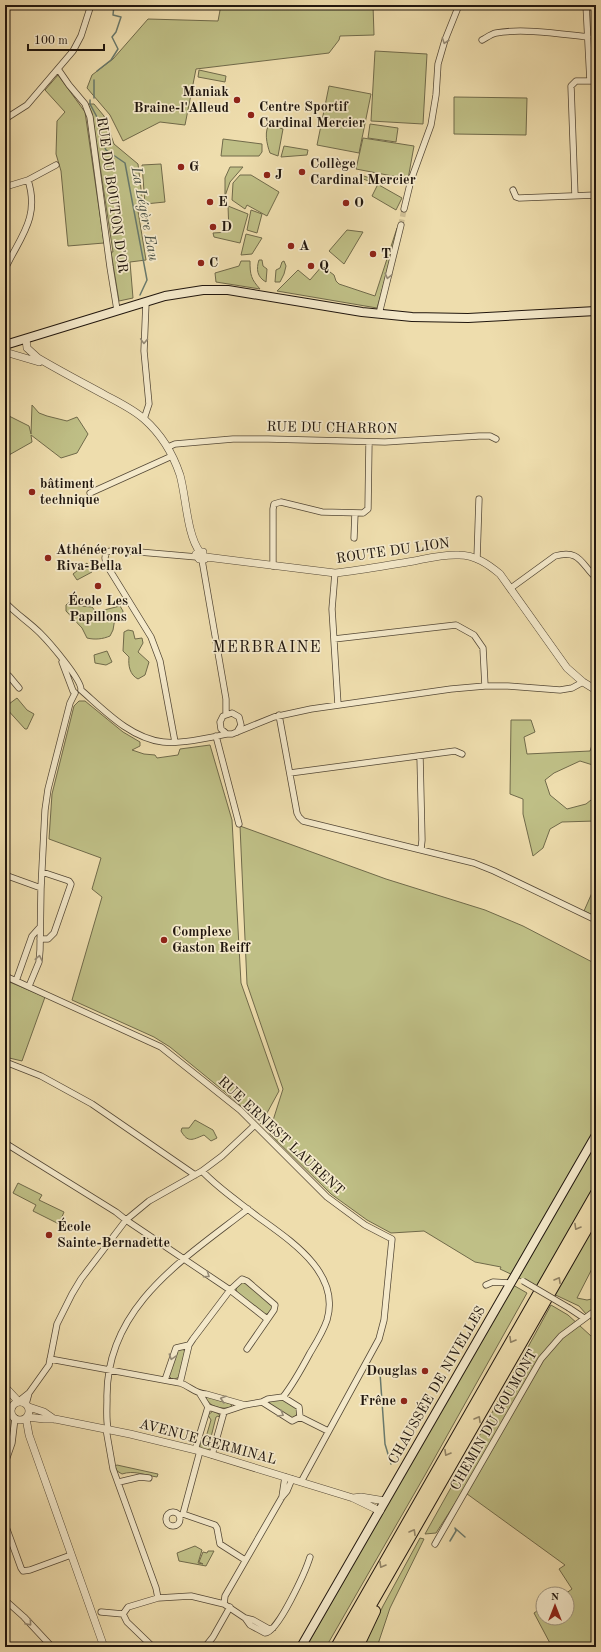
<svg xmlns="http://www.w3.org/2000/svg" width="601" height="1652" font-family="'Old Standard TT',serif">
<rect width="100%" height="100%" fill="#eeddad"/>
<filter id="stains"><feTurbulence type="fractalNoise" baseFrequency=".005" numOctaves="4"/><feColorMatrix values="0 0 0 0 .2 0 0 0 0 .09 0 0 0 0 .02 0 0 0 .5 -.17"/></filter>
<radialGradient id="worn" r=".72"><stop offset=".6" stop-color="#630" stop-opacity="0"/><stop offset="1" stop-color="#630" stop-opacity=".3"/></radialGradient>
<path fill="#bfbf86" stroke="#706a4a" d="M221,5H373L374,35L340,36L339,40L329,53L196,69L185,125L160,122L123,141L110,115L87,88L92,75L113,59L148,19L218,21Z
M375,51L427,54L423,124L371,121Z
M199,70L226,76L225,82L198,77Z
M58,75L85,112L104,243L68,246L61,171L56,154L57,121L65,112L45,90Z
M329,86L371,94L359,153L317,145Z
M454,97L527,98L526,135L454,134Z
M88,104H94L104,116L114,144L138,164L142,197L137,205L146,260L130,262L133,298L119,301L111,252H113L92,113Z
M271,123L276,127L283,129L278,156L270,153C267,145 263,129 271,123Z
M370,124L398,128L396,142L368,138Z
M363,138L414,146L408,179L356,169Z
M223,139L262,144V152L259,156H221Z
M284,146L308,150L307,155L281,157Z
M161,164L165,202L145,204L142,165Z
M230,167H243L230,182L225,196V178Z
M240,175H251L279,192L267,216L247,205L245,209L232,200L233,183Z
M361,175L381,182L379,185L402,198L396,210L372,196L378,184L360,178Z
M228,206L248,214L240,243L214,237L213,233L229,232Z
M251,210L262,214L257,233L247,230Z
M397,228L399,231L377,308L277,291L298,270L310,280L322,266L334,275L336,281L339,284L375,296Z
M347,230L363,232L344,264L329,251Z
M246,234L262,238L252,254L241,255Z
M259,260H262L263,266L267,269L266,282C257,277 256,269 259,260Z
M241,261H250C250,275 251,279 260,289L216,282L215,273L239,266Z
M284,261L286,266L284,274L280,282H275L276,270L280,268L282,262Z
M32,405L39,413L47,416L67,421L77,417L88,434L77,453L61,458L31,435L32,442L9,455L5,454V414L29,426L31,434Z
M87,563L92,572L77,580L73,574Z
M72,599L79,606L92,607L96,612L120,606L123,611L122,617L115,618L113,630L110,636C103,639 95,640 87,638L82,628L66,611V605Z
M128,630L133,631L135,639L142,638L143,643L138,652L149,662L145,675L138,679C130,675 128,666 129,657L123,651L124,632Z
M107,651L112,662L106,665L95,663L94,655Z
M17,698L27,710L34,714L27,729H25L5,707Z
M79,701H85L123,732L140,742V746L132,750L144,754L155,755L157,758L178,755L180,749L210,745L232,820L241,983L279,1091L261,1124L225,1092L170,1047L154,1037L72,1000L102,897L92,889L101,858L49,839L52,794L74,706Z
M511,720H531L535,732L524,737L527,754L590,751L596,734V766L580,761L554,773L545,780L550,795L567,809L586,804L596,796V819L595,821L562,822L550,829L543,848L533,856L523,814V799L510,794Z
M240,826L386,879L485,910L523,926L596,964V1261L577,1298L587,1300L596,1298V1322L594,1323L579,1306L500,1269L501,1267L475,1262L424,1231L391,1233L367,1220L331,1194L269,1133L283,1089L247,984Z
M595,886L596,913L595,916L584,911Z
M5,980L45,997L22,1061L5,1057Z
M195,1120L213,1130L217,1138L211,1141L204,1135C192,1140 188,1143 181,1131L182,1128H189Z
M18,1183L42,1195L39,1200L64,1212L59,1224L33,1211L36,1205L13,1193Z
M241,1282L245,1283L272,1304V1309L267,1314H264L237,1292L236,1289Z
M513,1285L527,1293L425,1475L326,1647H306Z
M551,1305L568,1315L591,1336L596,1333V1647H552L534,1613L543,1607V1618H567V1594H565L572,1589L559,1569L565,1565L463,1491L436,1533L425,1534L453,1484Z
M182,1349L185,1351L179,1377L173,1380L169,1376L177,1350Z
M206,1396L231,1404L232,1407C222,1410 209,1407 205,1397Z
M282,1398L297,1408L298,1412L295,1417L291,1418L270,1405L269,1403L271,1400Z
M213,1411L219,1414L220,1418L218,1416L216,1417L210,1441L212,1446C210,1451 207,1450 202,1449L200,1447V1441L202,1444H204L211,1420L208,1415Z
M117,1465L158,1474L157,1477C144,1475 134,1470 122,1474L117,1471L115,1466Z
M420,1538L424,1539L390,1608L377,1647H363L383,1606Z
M195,1546L202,1550L198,1563L203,1564L199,1562L203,1552L207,1553L208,1551H214L206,1566L179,1561L177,1553Z"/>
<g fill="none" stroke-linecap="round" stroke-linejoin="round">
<path stroke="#69796c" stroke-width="1.5" d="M97,71L111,60L118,49L112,37L116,32L121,17L113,15L114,5
M94,98V80
M90,100V104L98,119L102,141L106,150L125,163L147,280L140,295
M380,1373L385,1444L391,1464
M456,1529L465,1537
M450,1541L456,1531L455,1528"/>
<path stroke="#cfbf95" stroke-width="5.5" stroke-dasharray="5.5 3" stroke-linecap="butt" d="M401,225L404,209"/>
<g stroke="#544836" stroke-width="7">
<path id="minor" d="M586,5L590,81
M482,40C486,38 491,34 496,33C523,28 560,34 588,37
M58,69L69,85L85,104L90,117L110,267L117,310
M5,119L27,105L73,51L81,36L91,5
M5,187L28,180L56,165
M513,190L516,197L519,198L596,195
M575,196L571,86L576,81H596
M404,209L411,180L431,125L436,95L438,64L445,40L459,5
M5,269C20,237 40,218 28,180
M379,314L401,225
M144,419L149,404L144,351L146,302
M168,447L175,444L233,439H268L385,442L479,436H490L496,439
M90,493L172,456
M354,538L355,513
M477,559L479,499
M202,560L226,699V714
M273,566V509L274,504L281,502L322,512L363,513L368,509L369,442
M335,573L332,609L338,705
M511,588L555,556C580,549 581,564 596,578
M5,602C16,614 29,622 40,633C49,642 82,680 81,690
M334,639L456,625L474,635L483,648L485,686
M62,662L73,691L75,693
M5,674L9,676L19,688
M81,690C105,711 130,738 163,742C182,744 208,738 227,734
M279,715L297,813L299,817L303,821L474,863L494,871L596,920
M237,732L241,725L239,717L232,713L223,716L220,722L221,729L227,734H232L274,717L311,709L451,689L485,686H508L560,690L572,688L583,682
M216,736L239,824
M175,742L160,661L151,637L106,564L105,558L106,552L116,550L197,557
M5,749V750
M420,756L422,840L421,849
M290,773L455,751L462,754
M5,875L41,888
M40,939H48L54,933L71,884L69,881L42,872
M5,976L161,1047L240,1110L327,1197L365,1225L392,1239L384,1320L379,1339L301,1482
M16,981L32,936L40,927
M29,986L39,962L40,950L41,888L45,810L48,789L70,703L75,693
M5,1063H8L41,1076L92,1104L195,1175
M5,1143L116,1212L126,1220L230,1290L267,1319
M202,1171C219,1189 239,1202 258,1217C291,1241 341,1273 327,1320C323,1332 316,1343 310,1353C302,1368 294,1383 283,1397
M486,1285L493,1282L511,1283
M569,1308L584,1318
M50,1359L180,1383C190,1386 195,1394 206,1394L245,1405
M165,1380L176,1348L189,1345
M180,1383L189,1345L193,1339L230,1290L242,1279L247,1281L275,1305L274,1310L247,1349
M200,1394L208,1407L224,1412L245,1405L262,1402L268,1399L283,1397L299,1407L300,1417
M19,1401L29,1393L49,1365L57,1324L72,1294L81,1279L126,1220L149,1201L202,1171L222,1156L255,1125
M262,1402L292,1421L300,1417
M26,1404L29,1393
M5,1407L12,1408
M300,1417L328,1431
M106,1429L113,1469L156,1588L158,1598
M108,1429C106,1419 107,1409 107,1399C105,1307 184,1259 248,1209
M195,1450L208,1407
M212,1455L224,1412
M5,1463L12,1443L15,1418
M119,1482L140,1477L149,1478
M282,1497L285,1477
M166 1519a7 7 0 1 1 14 0a7 7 0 1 1-14 0Z
M183,1514L200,1451
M180,1516L183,1514L215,1525L217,1528L220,1544L245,1560
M5,1524L21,1568L23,1571L30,1570L71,1555
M435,1544L541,1359L561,1336L596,1310
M5,1600L24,1617L52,1647
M224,1604L225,1596L282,1497L287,1491L292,1479
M101,1612L123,1614L128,1607L158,1598L191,1596L224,1604L245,1618L253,1620L269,1629L273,1628
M123,1614L127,1622L153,1647
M245,1618L250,1625L265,1633C278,1633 306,1570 310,1557
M205,1647L213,1637L230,1607"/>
</g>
<g stroke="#544836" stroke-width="8">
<path id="tertiary" d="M26,339L27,348L38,358C60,371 83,383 105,395C118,402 133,409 144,419C161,434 173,454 180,475C186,496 187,536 200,552H203
M5,352L39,362
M200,552L196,554L199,559H205L206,557L335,573C362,570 388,565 414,561C429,558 444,554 459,555C475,555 488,564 500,574L567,668L583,682L596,690
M5,1387L18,1401
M11 1411a9 9 0 1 1 18 0a9 9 0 1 1-18 0Z
M29,1407L44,1412L54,1419
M27,1417L44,1419H55L130,1434L200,1451L353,1498L380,1511
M26,1418L29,1435L104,1647
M353,1498L361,1497L385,1501"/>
</g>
<g stroke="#20160e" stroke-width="10">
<path id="secondary" d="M5,345L165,296L203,290H228L362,312L412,317L468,318L596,311
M301,1647L596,1135"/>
</g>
<g stroke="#20160e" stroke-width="12">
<path id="motorway" d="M336,1647L596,1193
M347,1647L596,1213
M358,1647L375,1611"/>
</g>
<use href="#minor" stroke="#f4e9ca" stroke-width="5.5"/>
<use href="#tertiary" stroke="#f4e9ca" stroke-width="7"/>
<use href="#secondary" stroke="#f4e9ca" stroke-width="8"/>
<use href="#motorway" stroke="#eeddad" stroke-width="10"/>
<g stroke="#544836" stroke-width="7" stroke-linecap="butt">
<path id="minor-bridge" d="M523,1281L569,1308"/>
</g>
<use href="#minor-bridge" stroke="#f4e9ca" stroke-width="5.5"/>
</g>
<defs><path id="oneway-chevron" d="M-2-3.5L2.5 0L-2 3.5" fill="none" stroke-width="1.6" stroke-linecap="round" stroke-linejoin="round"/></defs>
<g stroke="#958a75">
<use href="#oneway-chevron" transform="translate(445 41) rotate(109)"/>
<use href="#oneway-chevron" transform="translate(388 276) rotate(104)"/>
<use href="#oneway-chevron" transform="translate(144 341) rotate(92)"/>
<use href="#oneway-chevron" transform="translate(39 958) rotate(-79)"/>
<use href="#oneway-chevron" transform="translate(207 1275) rotate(34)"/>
<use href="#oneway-chevron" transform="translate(172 1357) rotate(108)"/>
<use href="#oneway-chevron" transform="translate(223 1399) rotate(-164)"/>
<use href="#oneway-chevron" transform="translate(281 1414) rotate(30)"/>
<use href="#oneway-chevron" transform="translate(29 1623) rotate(49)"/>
</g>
<g stroke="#918365">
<use href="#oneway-chevron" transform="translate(577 1227) rotate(120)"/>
<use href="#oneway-chevron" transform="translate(558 1280) rotate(-60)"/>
<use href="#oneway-chevron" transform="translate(512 1340) rotate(120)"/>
<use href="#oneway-chevron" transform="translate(478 1419) rotate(-60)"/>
<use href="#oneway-chevron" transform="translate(447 1453) rotate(120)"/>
<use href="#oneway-chevron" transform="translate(413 1532) rotate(-60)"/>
<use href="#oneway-chevron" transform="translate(382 1565) rotate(120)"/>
</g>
<g fill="#8f2418" stroke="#f4e9ca" stroke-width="1.5">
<circle cx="237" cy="100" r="4"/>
<circle cx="251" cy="115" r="4"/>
<circle cx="181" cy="167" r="4"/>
<circle cx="302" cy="172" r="4"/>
<circle cx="267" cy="175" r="4"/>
<circle cx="210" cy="202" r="4"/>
<circle cx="346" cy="203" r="4"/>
<circle cx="213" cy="227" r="4"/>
<circle cx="291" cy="246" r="4"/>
<circle cx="373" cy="254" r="4"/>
<circle cx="201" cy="263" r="4"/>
<circle cx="311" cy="266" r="4"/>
<circle cx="32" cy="492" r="4"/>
<circle cx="48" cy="558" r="4"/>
<circle cx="98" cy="586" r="4"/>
<circle cx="164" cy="940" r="4"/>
<circle cx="49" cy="1235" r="4"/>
<circle cx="425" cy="1371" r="4"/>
<circle cx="404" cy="1401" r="4"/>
</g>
<g text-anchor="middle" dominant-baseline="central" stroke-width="3.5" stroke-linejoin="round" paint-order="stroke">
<g font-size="14" font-weight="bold" fill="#20160e" stroke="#f4e9ca" text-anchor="start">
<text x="229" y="92" text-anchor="end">Maniak<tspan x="229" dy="16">Braine-l'Alleud</tspan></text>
<text x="259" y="107">Centre Sportif<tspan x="259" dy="16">Cardinal Mercier</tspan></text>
<text x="310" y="164">Collège<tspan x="310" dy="16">Cardinal Mercier</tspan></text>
<text x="189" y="167">G</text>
<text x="275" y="175">J</text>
<text x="218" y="202">E</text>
<text x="354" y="203">O</text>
<text x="221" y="227">D</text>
<text x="299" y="246">A</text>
<text x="381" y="254">T</text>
<text x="209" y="263">C</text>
<text x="319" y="266">Q</text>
<text x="40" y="484">bâtiment<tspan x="40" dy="16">technique</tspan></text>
<text x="56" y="550">Athénée royal<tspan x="56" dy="16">Riva-Bella</tspan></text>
<text x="98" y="601" text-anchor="middle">École Les<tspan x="98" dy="16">Papillons</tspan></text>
<text x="172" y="932">Complexe<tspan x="172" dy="16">Gaston Reiff</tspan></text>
<text x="57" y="1227">École<tspan x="57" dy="16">Sainte-Bernadette</tspan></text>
<text x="417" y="1371" text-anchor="end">Douglas</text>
<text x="396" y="1401" text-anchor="end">Frêne</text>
</g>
<g font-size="14" fill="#20160e" stroke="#f4e9ca">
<text transform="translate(112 195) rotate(82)">RUE DU BOUTON D'OR</text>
<text transform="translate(332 428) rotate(1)">RUE DU CHARRON</text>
<text transform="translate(393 551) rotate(-8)">ROUTE DU LION</text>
<text transform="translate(281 1136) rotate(43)">RUE ERNEST LAURENT</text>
<text transform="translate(437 1385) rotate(-60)">CHAUSSÉE DE NIVELLES</text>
<text transform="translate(494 1420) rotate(-60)">CHEMIN DU GOUMONT</text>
<text transform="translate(208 1442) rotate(15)">AVENUE GERMINAL</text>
</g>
<g font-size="15" font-style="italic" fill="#4a5045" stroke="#f4e9ca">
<text transform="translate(144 214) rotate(79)">La Légère Eau</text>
</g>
<g font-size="16" letter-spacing="1" fill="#20160e" stroke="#f4e9ca">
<text x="267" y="648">MERBRAINE</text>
</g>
</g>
<rect width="601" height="1652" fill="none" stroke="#eeddad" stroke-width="20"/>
<rect x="6" y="6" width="589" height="1640" fill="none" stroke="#20160e" stroke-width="2"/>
<rect x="10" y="10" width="581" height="1632" fill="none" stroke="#20160e"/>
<g transform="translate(555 1606)"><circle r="19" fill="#f4e9ca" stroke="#9f957f"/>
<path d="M0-3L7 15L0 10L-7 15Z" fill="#8f2418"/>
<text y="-6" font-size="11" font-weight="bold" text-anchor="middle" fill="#20160e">N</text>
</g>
<path d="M28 44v6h76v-6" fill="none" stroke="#20160e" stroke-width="2"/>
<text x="34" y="44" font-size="12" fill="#20160e" stroke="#f4e9ca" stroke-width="3" paint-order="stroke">100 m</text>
<rect width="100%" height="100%" filter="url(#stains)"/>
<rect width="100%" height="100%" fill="url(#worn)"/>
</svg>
